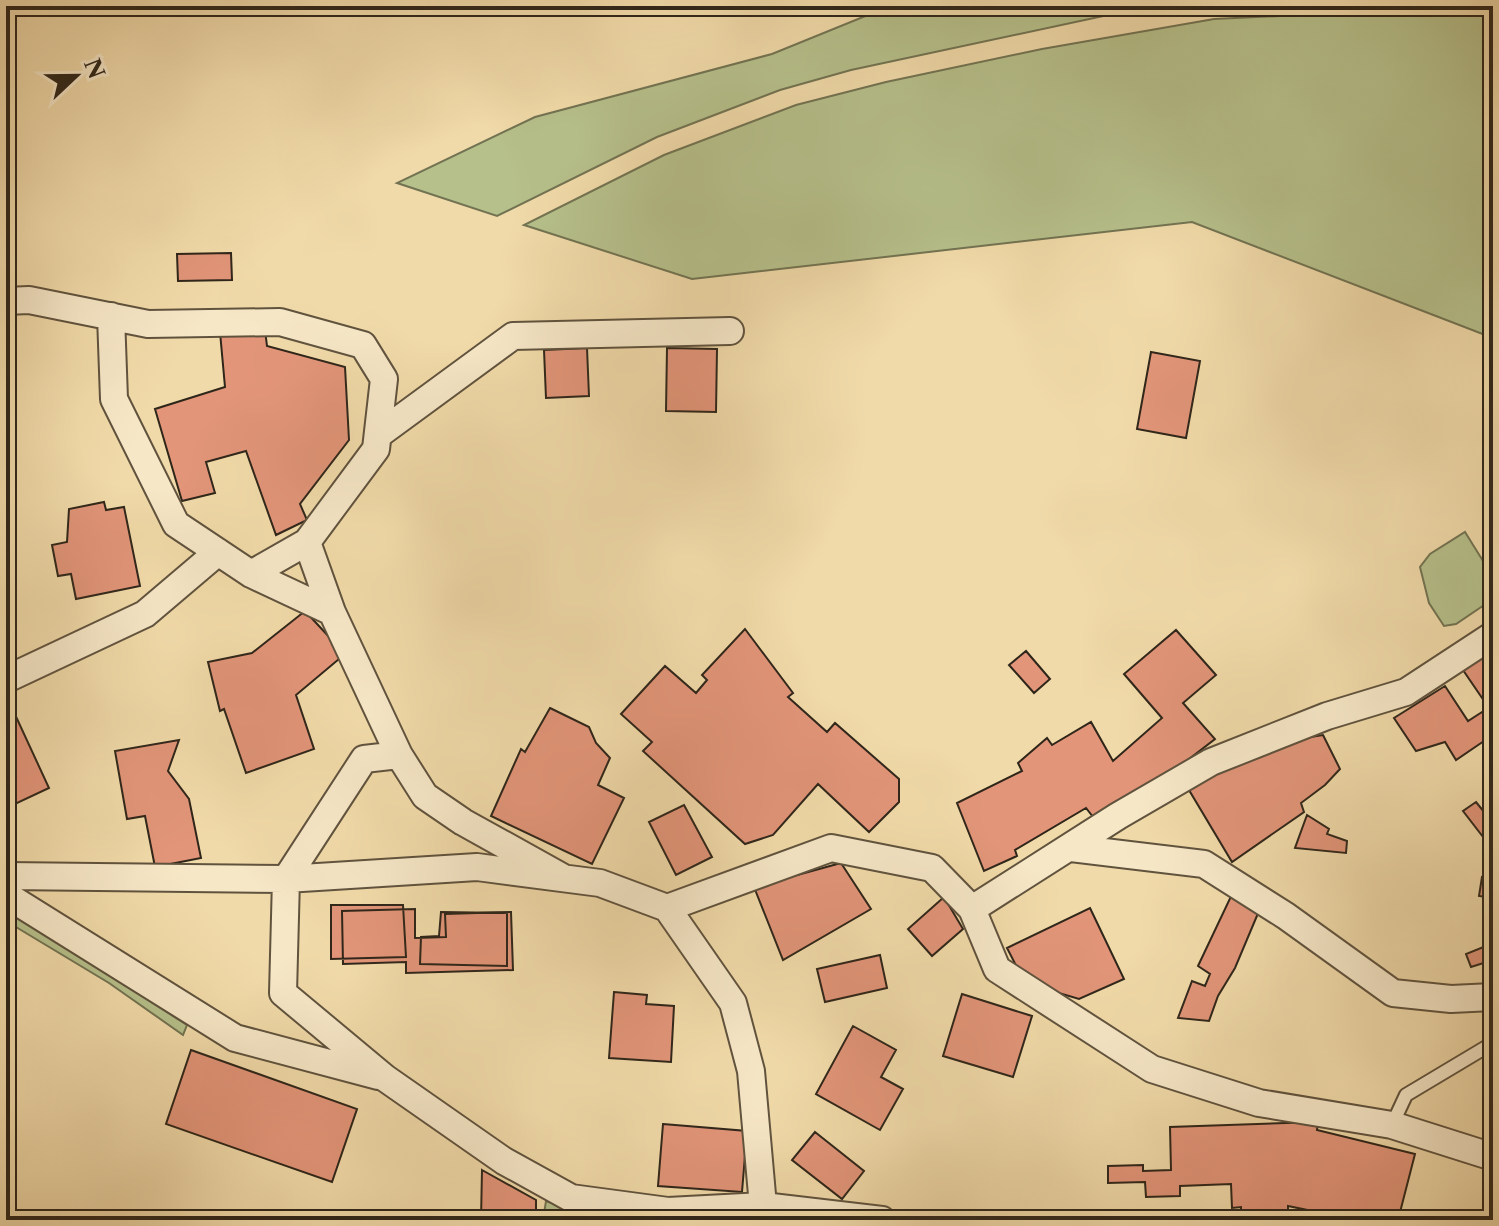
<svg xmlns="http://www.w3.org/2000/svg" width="1499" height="1226" font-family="'Libre Caslon Text',serif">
<rect width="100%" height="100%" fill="#f1daa9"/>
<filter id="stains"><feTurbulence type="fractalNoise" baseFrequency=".0025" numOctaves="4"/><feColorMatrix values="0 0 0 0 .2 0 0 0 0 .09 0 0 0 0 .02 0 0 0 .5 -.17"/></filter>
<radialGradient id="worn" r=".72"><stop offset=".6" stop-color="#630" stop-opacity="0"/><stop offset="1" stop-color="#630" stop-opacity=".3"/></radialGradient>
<path fill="#b6c08b" stroke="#727352" stroke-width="2" d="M890,6H1150L851,70L780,90L657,137L497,216L397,183L535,117L772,54Z
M1493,6V338L1192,222L692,279L524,225L664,155L796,105L886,82L1042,49L1214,19Z
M1465,532L1493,577V599L1456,624L1444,626L1429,603L1420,567L1430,554Z
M6,908L187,1025L183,1035L109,983L6,921Z
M546,1201L603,1220H543Z"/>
<path fill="#e29579" stroke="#2f261a" stroke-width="2" d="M231,253L232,280L178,281L177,254Z
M265,330L267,346L345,367L349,440L300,504L307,520L276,535L246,451L206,462L215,493L182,501L155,409L225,387L220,332Z
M587,348L589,396L546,398L544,350Z
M667,348L717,349L716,412L666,411Z
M1151,352L1200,361L1186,438L1137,429Z
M104,502L106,510L124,507L140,586L76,599L71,574L58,576L52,545L67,542L69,509Z
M305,611L345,654L296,695L314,749L246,773L224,709L220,711L208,662L252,653Z
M745,629L793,693L788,697L827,732L835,723L899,779V802L869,832L818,784L773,835L745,844L643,751L652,742L621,714L665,666L696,693L707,680L702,675Z
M1176,630L1216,675L1183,703L1215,739L1101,827L1086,808L1015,850L1017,856L984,871L957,803L1022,771L1018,763L1047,738L1052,745L1091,722L1113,761L1162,718L1124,674Z
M1493,650V714L1463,670Z
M1026,651L1050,679L1034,693L1009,665Z
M1445,686L1468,721L1482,712L1493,728V734L1484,741L1456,760L1445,742L1416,751L1394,718Z
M6,695L49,788L15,804L6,784Z
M550,708L589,727L596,743L610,758L598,785L624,798L592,864L491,816L521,749L525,752Z
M1323,735L1340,769L1325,785L1301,803L1304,812L1232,862L1189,790L1244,758L1286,741Z
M179,740L168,771L189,799L201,858L155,867L145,816L127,819L115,751Z
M1476,802L1493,823V837L1487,842L1463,811Z
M684,805L712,857L676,875L649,822Z
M1307,815L1329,829L1327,834L1347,841L1346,853L1295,848Z
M841,863L871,909L783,960L754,887Z
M1482,877L1493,879V898L1479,896Z
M1234,890L1259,911L1235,968L1218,996L1209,1021L1178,1018L1192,981L1205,986L1210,974L1198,966Z
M944,897L963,929L932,956L908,929Z
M331,905H403L406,957L331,959Z
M1090,908L1124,979L1079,999L1025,983L1007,948Z
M415,909V938L446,937L445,914L511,912L513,970L406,973V962L343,964L342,911Z
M441,912L507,913V966L420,964L421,937L439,936Z
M1491,944L1493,960L1471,967L1466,954Z
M880,955L887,988L825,1002L817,969Z
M614,992L647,995L646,1004L674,1006L671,1062L609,1058Z
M962,994L1032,1016L1013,1077L943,1056Z
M853,1026L896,1050L881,1077L903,1089L880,1130L816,1094Z
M191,1050L357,1109L332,1182L166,1124Z
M1318,1122L1317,1130L1415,1154L1398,1220H1321L1317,1212L1288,1206V1220H1241V1207L1232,1208L1231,1184L1180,1186V1196L1146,1197L1145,1182L1108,1183V1166L1143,1165V1171L1171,1170L1170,1127Z
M663,1124L747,1131L742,1192L658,1186Z
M815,1132L864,1171L842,1199L792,1160Z
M482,1170L536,1200V1220H481Z"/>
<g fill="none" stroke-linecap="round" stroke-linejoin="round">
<g stroke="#60533e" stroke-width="16">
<path id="lane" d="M1392,1125L1406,1095L1493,1043"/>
</g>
<g stroke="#60533e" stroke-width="30">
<path id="street" d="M6,301L29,300L148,324L280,322L363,345L384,379L376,449L307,542L332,612L399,755L425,796L463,822L564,878
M111,316L114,399L176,524L251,574L332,612
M378,435L513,336L730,331
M251,574L307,542
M11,677L145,614L218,552
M399,755L364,759L286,879L283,993L385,1078L504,1161L571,1198L668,1211L763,1206L882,1220
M1071,848L1204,864L1286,916L1393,993L1451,999L1493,997
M6,876L286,879L477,867L600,883L667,908L733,1003L751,1071L763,1206
M6,895L235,1038L378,1076
M667,908L831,848L932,868L972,909L997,969L1152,1069L1259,1103L1392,1125L1493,1157
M972,909L1118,816L1211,762L1327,716L1406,692L1493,635"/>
</g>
<use href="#lane" stroke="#f6e7c7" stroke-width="12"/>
<use href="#street" stroke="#f6e7c7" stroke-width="26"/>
</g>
<rect width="1499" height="1226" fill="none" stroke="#f1daa9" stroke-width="32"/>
<rect x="8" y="8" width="1483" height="1210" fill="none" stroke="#2f261a" stroke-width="4"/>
<rect x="16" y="16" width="1467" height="1194" fill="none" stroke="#2f261a" stroke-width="2"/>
<g transform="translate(76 76) rotate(68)" stroke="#f6e7c7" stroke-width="6" paint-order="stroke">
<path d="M0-6L14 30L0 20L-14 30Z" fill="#2f261a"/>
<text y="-12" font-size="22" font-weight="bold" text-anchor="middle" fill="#2f261a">N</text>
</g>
<rect width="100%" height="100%" filter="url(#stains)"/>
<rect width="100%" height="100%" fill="url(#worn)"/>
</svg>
